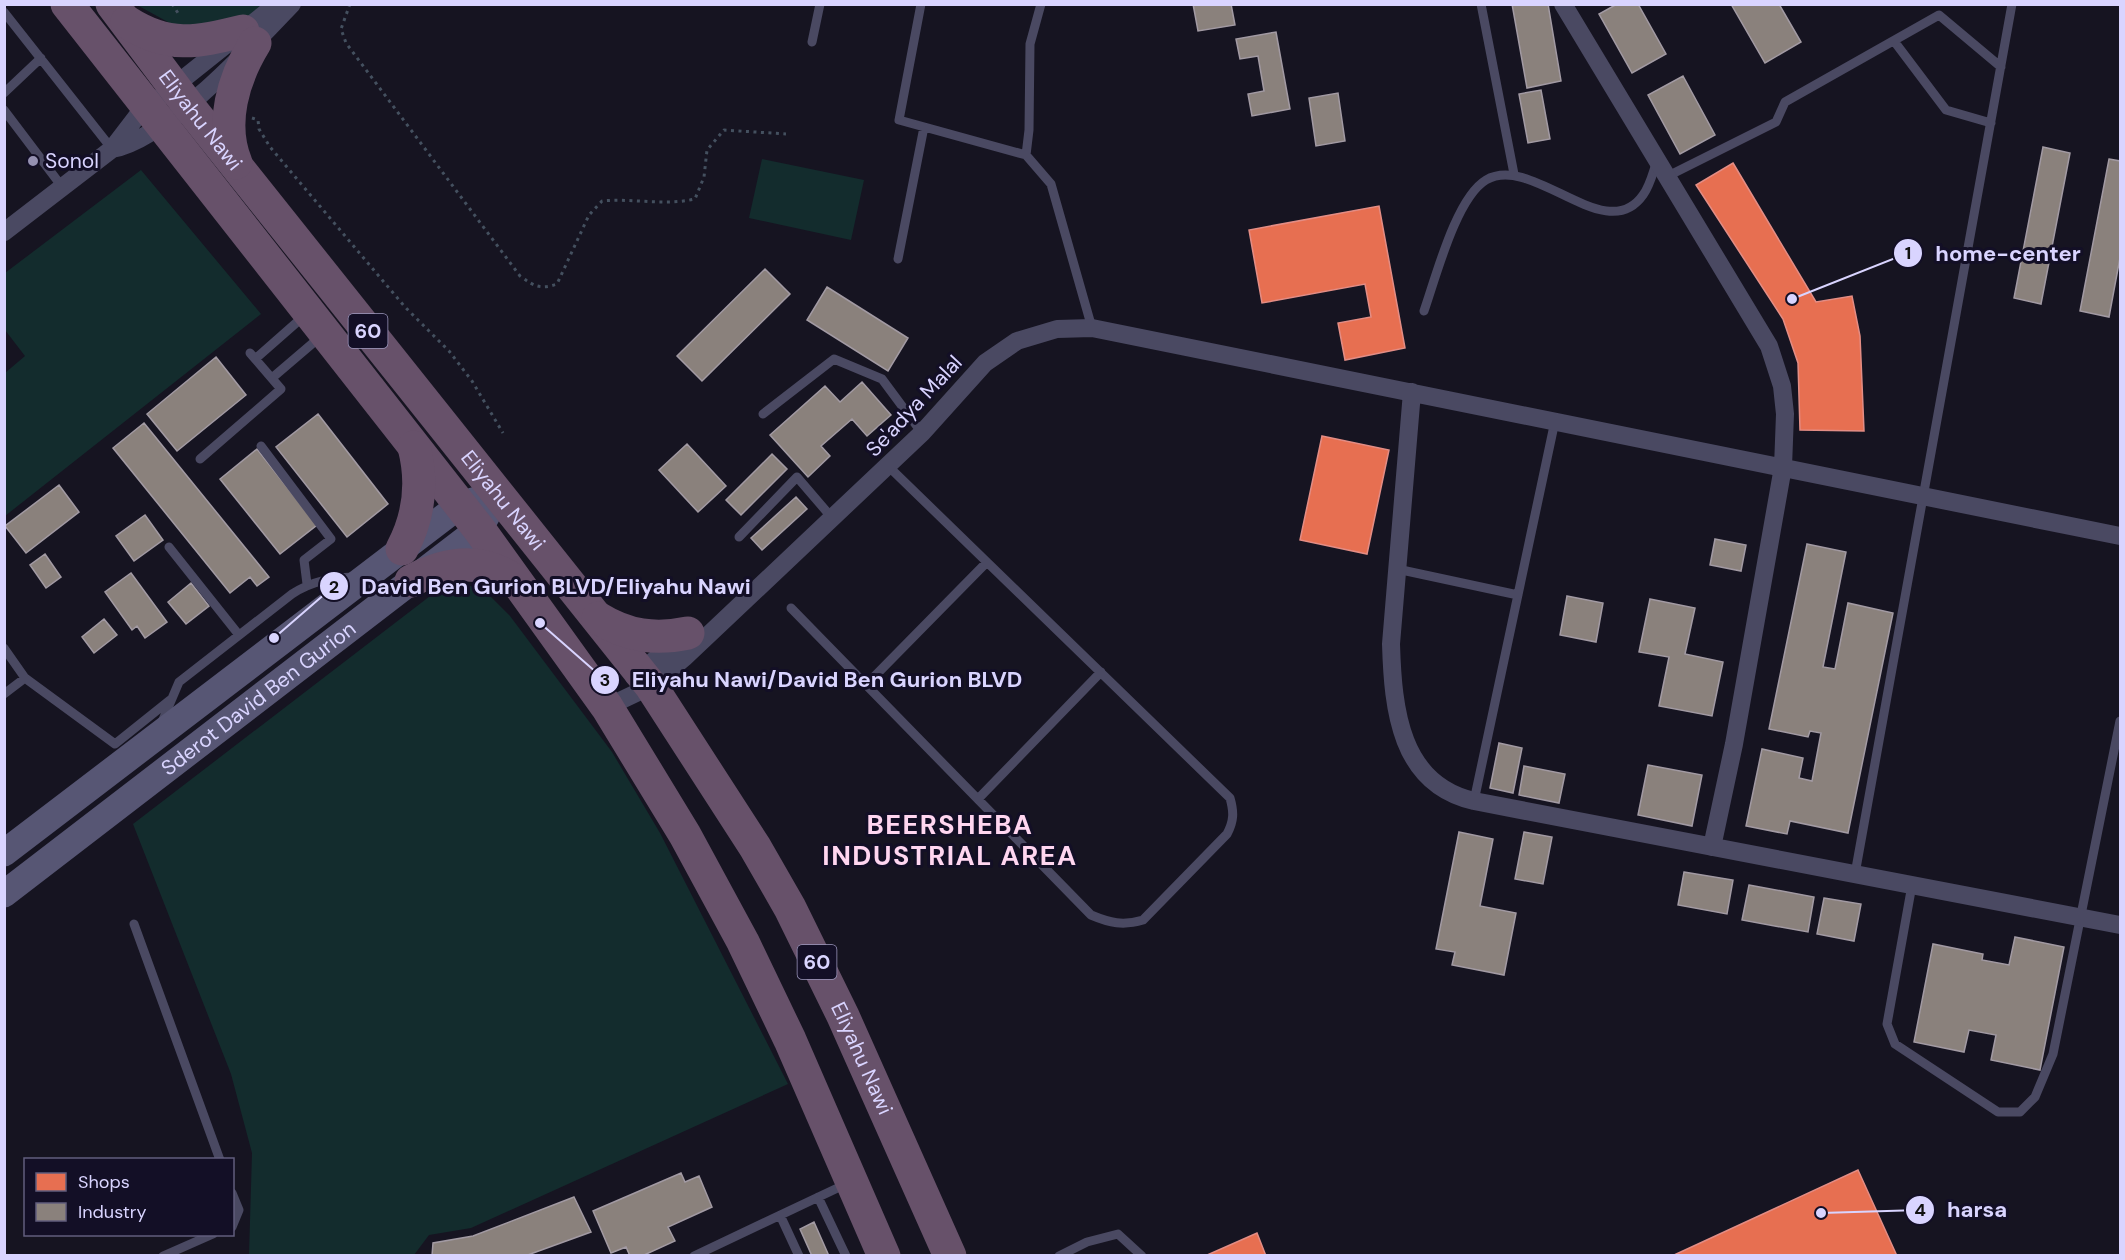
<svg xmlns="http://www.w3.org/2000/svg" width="2125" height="1260" font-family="'DM Sans',sans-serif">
<rect width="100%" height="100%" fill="#161421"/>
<path fill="#132c2d" d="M137,5H271L229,29L177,27Z
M762,159L864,180L851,240L749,218Z
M141,170L261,314L5,516V373L25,356L5,330V273Z
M461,584L483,589L510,616L612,752L660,833L788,1084L471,1228L429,1235L414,1255H249L252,1153L231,1074L133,824L434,593Z"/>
<path fill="#e76f51" stroke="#e38d85" stroke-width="1.5" d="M1733,163L1816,302L1852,296L1860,336L1864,431L1800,430L1798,363L1783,319L1696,185Z
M1379,206L1405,348L1345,360L1338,323L1371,317L1365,284L1262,303L1249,230Z
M1322,436L1389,450L1367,554L1300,540Z
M1858,1170L1897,1256H1672Z
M1257,1233L1266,1256H1205Z"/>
<path fill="#8a817c" stroke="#a29aa3" stroke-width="1.5" d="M1193,4H1231L1235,25L1198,31Z
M1512,4H1548L1561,81L1527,88Z
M1617,4H1638L1666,54L1632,73L1599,14Z
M1731,4H1779L1801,42L1765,63Z
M1276,32L1290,109L1252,116L1248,94L1264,91L1258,56L1240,59L1236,39Z
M1683,76L1715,135L1680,154L1648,95Z
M1541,90L1550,139L1528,143L1519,94Z
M1338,93L1345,141L1316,146L1309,98Z
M2043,147L2070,153L2041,304L2014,298Z
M2109,159L2120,161V258L2109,317L2080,311Z
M765,269L790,294L702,381L677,356Z
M827,287L908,338L888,371L807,320Z
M216,357L246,395L177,451L147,414Z
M862,382L891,415L867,436L852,419L821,446L830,456L808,477L770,435L825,386L840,402Z
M318,414L388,504L347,537L276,447Z
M144,423L269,577L257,586L250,577L230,593L113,448Z
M687,444L726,486L698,512L659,470Z
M257,449L317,525L280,554L220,479Z
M772,454L787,469L741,515L726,500Z
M59,485L79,512L26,553L5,526Z
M796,497L807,509L762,550L751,538Z
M145,515L163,540L134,561L116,536Z
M1715,539L1746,545L1741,571L1710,565Z
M1807,544L1846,552L1823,667L1835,669L1848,603L1893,613L1848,833L1790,821L1787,834L1746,826L1762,749L1803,758L1799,778L1812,781L1821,733L1810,731L1808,737L1769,729Z
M45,554L61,577L46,588L30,565Z
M131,573L167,622L145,638L137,626L132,630L105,592Z
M191,583L209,606L186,624L168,602Z
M1567,596L1603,603L1596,642L1560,635Z
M1650,599L1695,608L1685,654L1723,662L1712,716L1659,706L1669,657L1639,652Z
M104,619L117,635L94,653L82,637Z
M1499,743L1522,748L1513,793L1490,788Z
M1648,765L1702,775L1692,826L1638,815Z
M1524,766L1565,774L1559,803L1519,795Z
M1459,832L1493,839L1480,906L1516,913L1504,975L1452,965L1455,952L1436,949Z
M1524,832L1552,837L1543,884L1515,879Z
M1684,872L1733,880L1727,914L1678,905Z
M1749,885L1814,897L1808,932L1742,920Z
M1824,898L1861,904L1854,941L1817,934Z
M2015,937L2064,947L2040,1070L1991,1060L1996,1035L1969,1030L1964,1052L1914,1042L1933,944L1983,954L1982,960L2009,965Z
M681,1173L685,1182L699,1176L712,1207L668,1227L675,1241L642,1256H630L626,1247L611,1253L593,1211Z
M574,1197L591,1232L525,1256H432L433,1243L473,1236Z
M814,1222L829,1256H812L800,1229Z"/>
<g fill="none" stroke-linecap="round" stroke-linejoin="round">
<path stroke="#44505f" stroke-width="3" stroke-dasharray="3 4.5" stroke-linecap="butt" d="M172,4L180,16
M350,4L341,29L346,43L520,276C534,286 540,290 557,284L589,215L602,201C633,198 664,206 695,199L704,177L707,150L724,130L786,134
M252,118L258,120L259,129L270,147L405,307L449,351L472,381L503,433"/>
<path stroke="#4a4962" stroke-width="9" d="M921,4L899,120L1026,155L1051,184L1092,328
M1481,4L1514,174
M4,12L112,149
M1894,41L1946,110L1991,123
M812,42L820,4
M4,93L41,58
M4,110L63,188
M1026,155L1029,130L1030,44L1041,4
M1668,176L1776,122L1785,102L1939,15L2001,67
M898,259L924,127
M1424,311C1436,277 1456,198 1486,180C1533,153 1606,248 1643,195C1650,186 1653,172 1657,161
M255,359L304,316
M272,378L320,337
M763,414L834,359L882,379L922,433
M261,446L331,539L304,560L307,584
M200,459L281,389L250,353
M739,537L797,477L833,519
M169,547L239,635
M1397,569L1518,595
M791,608L1091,915C1110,923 1123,926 1143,920L1227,834C1234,821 1234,812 1230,798L888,466
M4,648L25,678
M866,685L987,562
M4,694L25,678L115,744L170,700
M162,722L179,682L292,594C312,581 330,578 354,577
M978,799L1101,672
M1474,801L1555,421
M1855,874L2012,4
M1912,885L1887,1024L1895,1044L1998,1112H2020L2035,1097L2053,1054L2120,721
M134,924L220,1160
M232,1193L239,1210L232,1227
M818,1197L846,1256
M780,1215L799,1256
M163,1256L213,1234
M694,1256L846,1184
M1059,1256L1087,1242L1118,1234L1142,1256"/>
<path stroke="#4a4962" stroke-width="18" d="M1563,4L1769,346L1782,386L1785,414L1783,467L1734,744L1712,847
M112,149C167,139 252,46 292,4
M4,232L112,149L138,115L277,4
M1412,392L1391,644C1393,710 1400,784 1474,801L2120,925
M634,677L680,639
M607,707L651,686L684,658L922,433L985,363L1017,341L1057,329L1092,328L2120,536"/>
<g stroke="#575674" stroke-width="27">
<path d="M4,853L460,505L480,499"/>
<path id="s1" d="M4,894L479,529L499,494"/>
</g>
<g stroke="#67516a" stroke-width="33">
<path d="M67,4L479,529L607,707L685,835L743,942L790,1040L884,1256"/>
<path id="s2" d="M112,4L187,104L651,686L755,847L790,908L843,1016L950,1256"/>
<path d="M127,22C169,49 197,42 243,31"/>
<path d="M236,163C220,123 233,79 255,43"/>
<path d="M402,549C419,517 423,482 414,447"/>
<path d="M411,581C446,562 482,557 515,581"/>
<path d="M598,618C627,636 655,640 688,633"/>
</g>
</g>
<circle fill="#9591b1" stroke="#130f26" stroke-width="2" cx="33" cy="161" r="6"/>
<g text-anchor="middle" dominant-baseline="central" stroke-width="6" stroke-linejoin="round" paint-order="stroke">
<g fill="#130f26" stroke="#9e99be" stroke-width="1.5">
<rect x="348.5" y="314" width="39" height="34" rx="4.5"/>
<rect x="797.5" y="945" width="39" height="34" rx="4.5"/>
</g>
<g font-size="20" font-weight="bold" fill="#d9d4ff">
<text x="368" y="331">60</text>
<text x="817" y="962">60</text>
</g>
<g font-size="21" fill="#d9d4ff" stroke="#130f26">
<text stroke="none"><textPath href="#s2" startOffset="146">Eliyahu Nawi</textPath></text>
<text transform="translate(914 406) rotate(-47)">Se'adya Malal</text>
<text stroke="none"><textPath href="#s2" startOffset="632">Eliyahu Nawi</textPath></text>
<text stroke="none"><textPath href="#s1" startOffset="321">Sderot David Ben Gurion</textPath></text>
<text stroke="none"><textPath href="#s2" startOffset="1298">Eliyahu Nawi</textPath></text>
</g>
<g font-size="21" fill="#d9d4ff" stroke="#130f26" text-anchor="start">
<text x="45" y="161">Sonol</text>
</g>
<g font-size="27" font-weight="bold" letter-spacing="1.5" fill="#ffd6f0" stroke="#130f26">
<text x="950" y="824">BEERSHEBA<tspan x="950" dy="31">INDUSTRIAL AREA</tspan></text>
</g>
</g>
<path fill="none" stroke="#d9d4ff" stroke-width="2" d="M1792 299L1908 253M274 638L334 586M540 623L605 680M1821 1213L1920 1210"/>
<g fill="#d9d4ff" stroke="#130f26" stroke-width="2">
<circle cx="1792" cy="299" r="6"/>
<circle cx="274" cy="638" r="6"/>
<circle cx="540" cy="623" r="6"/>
<circle cx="1821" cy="1213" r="6"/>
<circle cx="1908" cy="253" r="15"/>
<circle cx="334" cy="586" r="15"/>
<circle cx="605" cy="680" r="15"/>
<circle cx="1920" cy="1210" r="15"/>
</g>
<g font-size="18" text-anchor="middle" font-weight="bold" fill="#111">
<text x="1908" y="259">1</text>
<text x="334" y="593">2</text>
<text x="605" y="686">3</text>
<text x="1920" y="1216">4</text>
</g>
<g font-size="22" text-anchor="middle" font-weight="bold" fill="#d9d4ff" stroke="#130f26" stroke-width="6" stroke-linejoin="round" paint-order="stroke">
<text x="2008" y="261">home-center</text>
<text x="556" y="594">David Ben Gurion BLVD/Eliyahu Nawi</text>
<text x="827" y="687">Eliyahu Nawi/David Ben Gurion BLVD</text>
<text x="1977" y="1217">harsa</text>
</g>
<rect width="2125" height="1260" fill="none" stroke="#d9d4ff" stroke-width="12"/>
<rect x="24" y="1158" width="210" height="78" fill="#130f26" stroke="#625e7d" stroke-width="1.5"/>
<rect x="36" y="1173" width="30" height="18" fill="#e76f51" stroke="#625e7d" stroke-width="1.5"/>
<text x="78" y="1188" font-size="18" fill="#d9d4ff">Shops</text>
<rect x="36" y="1203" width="30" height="18" fill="#8a817c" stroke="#625e7d" stroke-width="1.5"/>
<text x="78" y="1218" font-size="18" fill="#d9d4ff">Industry</text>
</svg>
